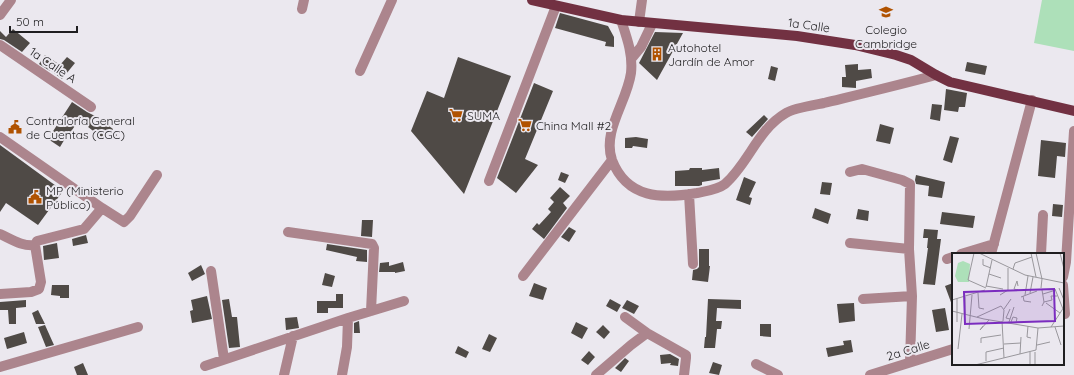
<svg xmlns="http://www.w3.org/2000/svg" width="1074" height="375" font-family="Quicksand,sans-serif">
<rect width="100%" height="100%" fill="#ebe8ef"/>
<path fill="#ade0b9" d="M1042,0H1074V51L1034,43Z"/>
<path fill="#4f4a46" d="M560,13L608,26L614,37V47L605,46L606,42L555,28Z
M13,29L30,43L22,52L4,40L0,39V31L6,37Z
M655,32L683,33L657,80L639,63Z
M45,55L60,65L67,57L75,63L62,79L50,70V71L39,64Z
M458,57L511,76L464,194L411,131L427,91L444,98Z
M967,62L987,66L985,75L965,71Z
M858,64V70L871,69L872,78L856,81V88L842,87V77H846L845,65Z
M771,66L778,68L775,81L768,79Z
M534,83L553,91L525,159L538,165L516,193L497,178Z
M946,89L967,93L965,107H959L958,112L944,110Z
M72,102L87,112L97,117L113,129L112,131L117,135L113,140L108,136L105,140L79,120L70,133L69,132L60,147L48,139Z
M932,104L942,105L940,121L930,119Z
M764,115L768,119L752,137L746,132Z
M880,124L894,128L890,144L876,141Z
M950,136L959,138L952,163L943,160Z
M636,137L648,139L647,148L633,146L632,148H625V138Z
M1041,140L1066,143L1065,157L1057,156L1055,178L1038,176Z
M0,145L63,191L38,225L6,203L0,212Z
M690,168H702V170L719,168L720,179L702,182V185L699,186H675V171L689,170Z
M561,172L569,175L565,183L558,180Z
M916,175L945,182L942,198L928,196L929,186L916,184L915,180Z
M744,177L756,182L749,197L752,198L750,205L736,200Z
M822,182L832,183L830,195L820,194Z
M560,187L570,196L563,203L567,208L544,239L532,229L537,223L539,225L551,212L548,209L554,202L550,198Z
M1053,204L1063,205L1062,217L1052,216Z
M815,208L831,214L828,224L812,218Z
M858,209L869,211L868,221L856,219Z
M942,212L975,216L973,228L940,224Z
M362,220H373L372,237L361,236Z
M569,227L576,231L569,242L561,237Z
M924,229L938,230L937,239H941L935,285L923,284L928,248H927L928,238H923Z
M86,235L88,243L73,246L72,239Z
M57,243L59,258L44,260L43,246Z
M327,244L367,250V262L356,261L357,257L326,250Z
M699,249H709V266H710L708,282L692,280L693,270L697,269L699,267Z
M389,262V266L403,262L405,271L395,273V272H379L380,263Z
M201,265L205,274L192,281L188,273Z
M325,273L335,276L332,287L322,285Z
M534,283L547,288L543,300L529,296Z
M953,283V305H952L945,286Z
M52,285H69V298H60V296L51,295Z
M336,294H343V308H328V313H317V301H336Z
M207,296L212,319L192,323L190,311L193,310L191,300Z
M229,299L232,317H237L240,347L229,348L222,300Z
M610,299L621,305L617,312L606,306Z
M708,299L741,300V309L717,308L716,321H722L721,329H717L715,348H704L705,337H706Z
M26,300V307L16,308V324H9L8,310H0V302Z
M627,300L639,306L634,314L622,308Z
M854,303L855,321L839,323L837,304Z
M945,308L949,330L936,332L932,310Z
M38,310L45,324H36L32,313Z
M297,317L299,328L286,330L285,318Z
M359,321L360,333H354V323Z
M576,322L588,328L582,339L571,333Z
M760,324H771V337L760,336Z
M45,325L54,345L46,347L38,327Z
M603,325L610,332L604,339L596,332Z
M24,332L27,343L7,349L4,338Z
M489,334L497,338L490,352L482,349Z
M851,340L853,352L828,357L826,348L844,345L843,341Z
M458,346L469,352L466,358L455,353Z
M589,351L595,357L588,365L581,360Z
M670,354L679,359L678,366L670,365L671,363L661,364L660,355Z
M625,358L629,361L621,372L615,368Z
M713,362L722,365L719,375L709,373Z
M83,363L88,375H77L74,367Z"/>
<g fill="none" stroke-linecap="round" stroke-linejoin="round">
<path stroke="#ac858d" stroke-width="10" d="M302,9L304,0
M0,15L11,0
M621,20C627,38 633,54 631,73C627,102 602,131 612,160C627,199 662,199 697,193C706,191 717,190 725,184C749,163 757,130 786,113C794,108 814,105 824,103C861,94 899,85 936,75
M639,22L642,0
M0,45L91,107
M631,59L641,47L652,24
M360,71L392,0
M0,137L102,208L124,222L130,216L157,175
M850,172L862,169L902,180L910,184L909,249L912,296L910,362
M489,181L556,6
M689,194L693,264
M288,232L372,244L374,248L371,311
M0,234C11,239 23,247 35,245
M850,243L909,249
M961,254L994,244
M991,254L1032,100
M1041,254L1043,215
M947,259L953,257
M211,271L224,359
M523,276L612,160
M1063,277L1066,262L1074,131
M1063,285L1065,314
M0,294L31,292L39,289L41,282L35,245L37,241L84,229L102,208
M863,299L912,296
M625,317L647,333L686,355V358L684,375
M756,364L778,375
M205,366L348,318L404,301
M0,367L138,327
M284,375L293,336
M342,375L347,347L348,318
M596,375L631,345L647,333
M870,375L953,349"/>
<path stroke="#723142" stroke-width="10" d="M532,0L621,20L797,36L855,45L896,55L911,60L936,75L950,82L1074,111"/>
</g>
<defs>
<g id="school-bare" transform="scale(1.08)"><path d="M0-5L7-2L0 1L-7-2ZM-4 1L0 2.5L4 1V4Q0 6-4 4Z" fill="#b05200" stroke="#ebe8ef" stroke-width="2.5" paint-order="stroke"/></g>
<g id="building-bare" transform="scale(1.08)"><path d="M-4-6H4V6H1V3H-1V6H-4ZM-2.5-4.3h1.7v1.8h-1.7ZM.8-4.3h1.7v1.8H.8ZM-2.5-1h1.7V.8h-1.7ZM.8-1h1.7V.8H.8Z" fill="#b05200" stroke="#ebe8ef" stroke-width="2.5" paint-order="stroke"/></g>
<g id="supermarket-bare" transform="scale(1.08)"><path d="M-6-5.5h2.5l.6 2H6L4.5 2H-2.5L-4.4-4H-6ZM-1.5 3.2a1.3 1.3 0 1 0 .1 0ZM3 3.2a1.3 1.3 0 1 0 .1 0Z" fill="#b05200" stroke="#ebe8ef" stroke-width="2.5" paint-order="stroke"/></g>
<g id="civic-bare" transform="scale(1.08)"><path d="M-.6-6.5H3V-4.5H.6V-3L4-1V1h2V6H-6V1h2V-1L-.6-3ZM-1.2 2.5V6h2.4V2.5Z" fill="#b05200" stroke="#ebe8ef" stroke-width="2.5" paint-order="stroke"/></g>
</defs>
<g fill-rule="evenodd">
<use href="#school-bare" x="886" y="12"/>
<use href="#building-bare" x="657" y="54"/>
<use href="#supermarket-bare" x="456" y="115"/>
<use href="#supermarket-bare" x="525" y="125"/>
<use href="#civic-bare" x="15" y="127"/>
<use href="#civic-bare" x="35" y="197"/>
</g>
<g text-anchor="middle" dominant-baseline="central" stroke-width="4" stroke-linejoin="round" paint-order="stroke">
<g font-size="12" fill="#1f1e20" stroke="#ebe8ef">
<text transform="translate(809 25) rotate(8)">1a Calle</text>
<text transform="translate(53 65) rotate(34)">1a Calle A</text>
<text transform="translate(908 350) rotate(-17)">2a Calle</text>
</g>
<g font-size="12" fill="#1f1e20" stroke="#ebe8ef" text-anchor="start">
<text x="886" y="29" text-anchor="middle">Colegio<tspan x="886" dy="14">Cambridge</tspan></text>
<text x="668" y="47">Autohotel<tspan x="668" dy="14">Jardín de Amor</tspan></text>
<text x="467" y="115">SUMA</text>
<text x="26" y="120">Contraloría General<tspan x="26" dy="14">de Cuentas (CGC)</tspan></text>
<text x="536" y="125">China Mall #2</text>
<text x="46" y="190">MP (Ministerio<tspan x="46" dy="14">Público)</tspan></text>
</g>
</g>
<g transform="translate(952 253)">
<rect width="112" height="112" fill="#ebe8ef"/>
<path d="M11,8L18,11L17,29H6L3,23L6,10Z" fill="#ade0b9"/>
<path fill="none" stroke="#99979c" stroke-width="1" d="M22,0L16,27L34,35M27,0L73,22L112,30M79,0L84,24M84,0L90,26L89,35M108,0L112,16M31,6V12L39,15M61,16L63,10L80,4M37,21L49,25M34,33L51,36M34,34L40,7M107,35L112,47M103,36L111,56M66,37L62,36L65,28L66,33M90,37L92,49M26,40L27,55L32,56M78,40L81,24M91,41L104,37M48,42L56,37V15M73,42L76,23M71,43L72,48L79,49M69,44L85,38M0,47L33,37M94,50L108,60M90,53L92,49L100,47L99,43H105M52,56L59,46M0,58L32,66L86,75L112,73M13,61V44M25,64L49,53L52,57L51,68M58,66L54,65L58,56M50,68L52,105M5,69V46M57,69L62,54M59,69L61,64L65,65L64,70M31,73L28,77L37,67M76,73L75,84L79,85M99,74L112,54M103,74L109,92M17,76L20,42M29,90V85L49,82M52,91L69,90M85,92L98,89M6,96L10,61M68,101L69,84M34,108V99L52,95M23,112L84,97L86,75M78,112V99M83,112V99"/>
<path fill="#7b2cbf" fill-opacity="0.15" stroke="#7b2cbf" stroke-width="2" d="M102,36L103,68L13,71L12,39Z"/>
<rect width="112" height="112" fill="none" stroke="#1f1e20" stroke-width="2"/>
</g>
<path d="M10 26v6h67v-6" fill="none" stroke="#1f1e20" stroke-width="2"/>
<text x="16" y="26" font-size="12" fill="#1f1e20" stroke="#ebe8ef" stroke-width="3" paint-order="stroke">50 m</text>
</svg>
